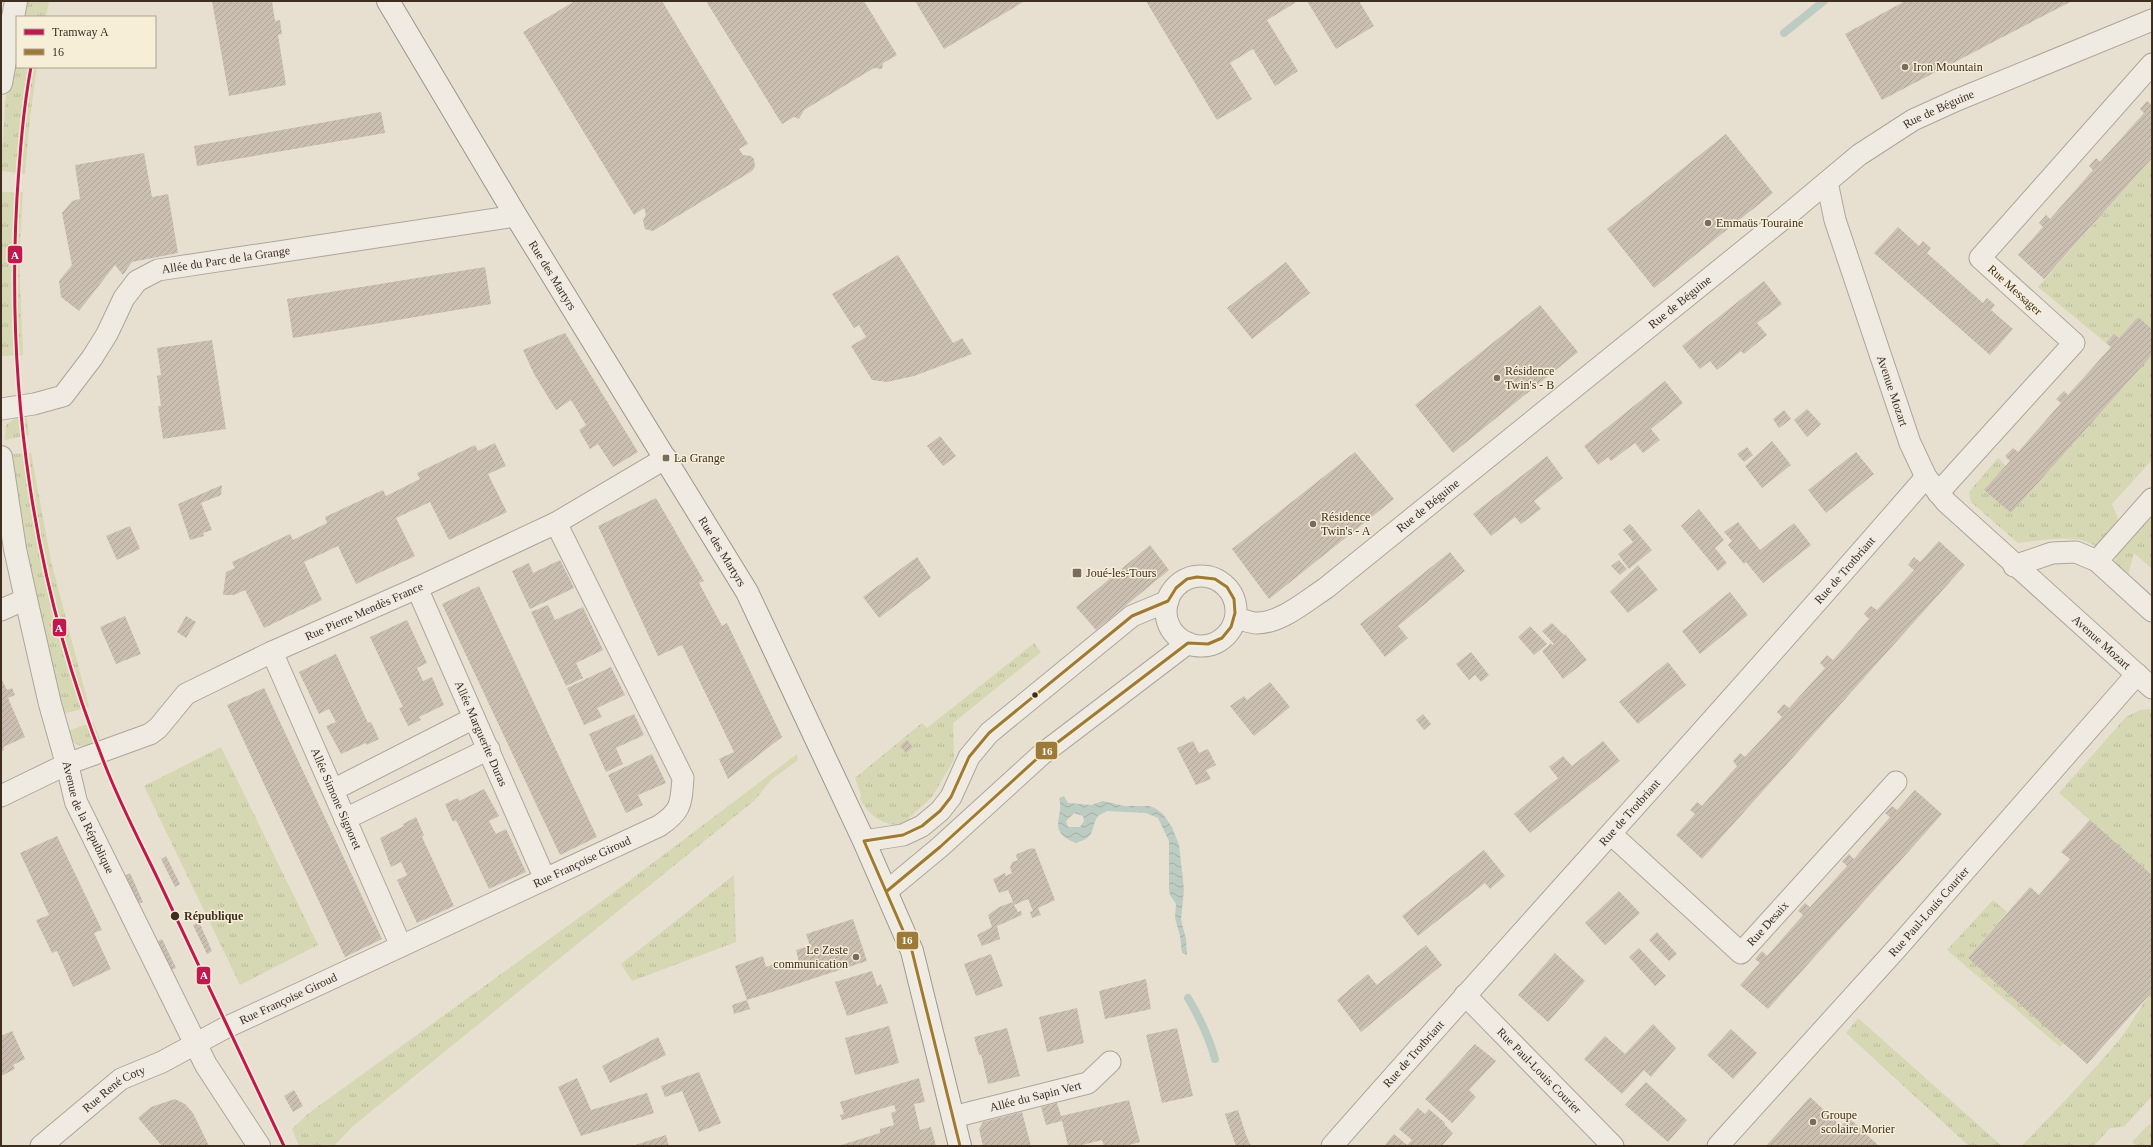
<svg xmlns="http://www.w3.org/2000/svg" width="2153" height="1147" font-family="Georgia,serif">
<defs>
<pattern id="grass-tufts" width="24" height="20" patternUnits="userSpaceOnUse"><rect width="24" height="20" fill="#d6d7b3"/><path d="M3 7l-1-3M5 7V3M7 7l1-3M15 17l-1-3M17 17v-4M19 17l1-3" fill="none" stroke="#b9b99a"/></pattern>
<pattern id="water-waves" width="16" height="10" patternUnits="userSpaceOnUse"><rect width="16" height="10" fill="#bcccc2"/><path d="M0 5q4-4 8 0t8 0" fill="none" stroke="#a2b0a6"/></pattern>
<pattern id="building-hatch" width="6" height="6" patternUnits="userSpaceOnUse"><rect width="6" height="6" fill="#cbbfb2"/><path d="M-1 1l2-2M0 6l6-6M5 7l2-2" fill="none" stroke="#afa499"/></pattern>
</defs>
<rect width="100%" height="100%" fill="#e7e0d1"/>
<path fill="url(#grass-tufts)" d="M22,1H49L46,17H19Z
M17,27V67H37L30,117L25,174L1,171L7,76Z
M2152,158V329L2138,317L2119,338L2114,335L2106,343L2038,287Z
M1,192H23L19,259L23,355L1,356Z
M2152,355V460L2112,504L2121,526L2096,547C2079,532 2040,541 2018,543L1971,502L1969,492L1998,458L2006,466L1985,490L2011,513Z
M26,413L29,435L5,440L6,425L17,417Z
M31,453L51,561L89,707L59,715L7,454Z
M2152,511V569L2134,553L2128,575L2115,563L2116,553Z
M1034,643L1041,652L953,723L954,760L932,797L909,818L911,823C889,830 870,818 860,799L861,795L855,778L922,723L927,728Z
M2148,709L2152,710V875L2059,793L2126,717L2140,710Z
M93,722L101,741C83,748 76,749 65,732Z
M221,747L318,945L240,985L144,786Z
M797,754L798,760L771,780L755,800L353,1126L334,1146H299L292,1129L309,1113L609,896Z
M734,875L736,942L632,981L621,964Z
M1993,900L2007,912L1968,958L2064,1043L2060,1047L1947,950Z
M2152,992V1096L2124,1127L2110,1128L2094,1146H2022C2055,1111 2089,1076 2119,1040C2132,1024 2139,1007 2152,992Z
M1858,1018L2002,1146H1969L1846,1033Z
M2149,1124L2152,1127V1146H2136L2132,1142Z"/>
<path fill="url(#water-waves)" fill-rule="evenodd" d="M1064,796L1068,803L1091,805L1103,801L1125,806H1149L1155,808L1163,814L1172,827L1179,845L1184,889L1181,920L1186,939L1187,955L1182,953L1180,936L1175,918L1176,904L1170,895L1169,889V841L1158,818L1146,813L1107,811L1098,816C1090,828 1097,837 1076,843C1045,831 1065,817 1059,798ZM1074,813L1083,816L1084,821L1080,827H1068L1066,821Z"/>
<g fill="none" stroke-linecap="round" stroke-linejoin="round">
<path stroke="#bcccc2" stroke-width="8" d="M1784,33L1824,1
M1188,998C1200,1018 1209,1037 1215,1059"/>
</g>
<path fill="url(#building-hatch)" d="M212,1H272L275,21L280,20L282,34L278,35L286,85L229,96Z
M575,1H662L748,144L739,149L743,155L751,156L754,159L755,167L752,171L653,231L645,229L643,221L646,214L644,208L634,215L523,32Z
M706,1H864L897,55L883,63L882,69L874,68L804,110L799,119L794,117L782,124Z
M915,1H1025L944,49Z
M1146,1H1298L1267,20L1298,71L1275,86L1253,49L1230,63L1252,99L1217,120Z
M1307,1H1359L1374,26L1336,49Z
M1905,1H2072L1882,100L1845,34Z
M2147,101L2152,105V158L2044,279L2018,255L2043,227L2039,223L2046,215L2050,219L2093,170L2089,166L2096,158L2100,162L2144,113L2140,109Z
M381,112L385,133L197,166L194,146Z
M1726,134L1773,193L1654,288L1607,229Z
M144,153L152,197L168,194L178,253L132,262L123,275L115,265L79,311L61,297L59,281L72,265L62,213L72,201L80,199L75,165Z
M1898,227L1919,246L1923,241L1931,248L1927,253L1983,303L1987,298L1995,305L1991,310L2013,329L1990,355L1874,253Z
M898,255L953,343L962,338L972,354L914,376L887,382L872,380L851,346L866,337L859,325L854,328L832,294Z
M1286,262L1310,293L1252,339L1227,308Z
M485,267L491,304L293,338L287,299Z
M1764,281L1782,304L1757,323L1767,335L1744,354L1741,351L1717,370L1710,361L1700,369L1682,346Z
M1540,305L1578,352L1453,453L1415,405Z
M2138,317L2152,329V355L2011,513L1984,490L2010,461L2005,456L2013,448L2018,452L2061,403L2056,399L2064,391L2068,395L2111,347L2106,343L2114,334L2119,338Z
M565,333L638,452L613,467L598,444L590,449L579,430L586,425L571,400L556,410L534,374L523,350Z
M212,340L226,429L163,439L158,406H161L157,376L161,375L157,348Z
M1665,381L1683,403L1651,429L1660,440L1643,453L1635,443L1611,461L1608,457L1598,465L1584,446Z
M1807,409L1821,424L1807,437L1794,420Z
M1784,410L1791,419L1779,428L1773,419Z
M940,436L956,456L943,466L927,446Z
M1772,441L1791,465L1762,488L1745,466Z
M495,443L506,466L488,474L507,512L449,540L430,502L396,518L415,556L356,584L338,546L304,562L322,600L264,628L245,590L234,595H223L226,572L235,568L232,562L290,534L293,540L327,523L325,517L383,490L386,496L420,479L417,473L475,445L478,451Z
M1747,447L1753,455L1744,462L1737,454Z
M1355,452L1394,499L1269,599L1232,549Z
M1856,452L1874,474L1826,513L1808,490Z
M1547,456L1563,478L1534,501L1541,509L1521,524L1515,517L1491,536L1473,514Z
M222,485L221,495L201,503L212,530L203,533L204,536L190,540L178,504Z
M656,498L704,581L699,583L722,626L727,623L782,737L728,779L719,759L734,752L682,645L658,656L598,526Z
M1699,509L1724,540L1715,548L1727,563L1718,571L1681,526Z
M1738,522L1760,550L1794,523L1811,545L1763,583L1746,562L1744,564L1728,545L1732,541L1724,532Z
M1630,524L1652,550L1629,569L1618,554L1633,542L1623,530Z
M130,526L140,549L117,560L106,536Z
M1939,541L1965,565L1702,859L1676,835L1695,814L1690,810L1697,802L1702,806L1737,766L1733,761L1740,753L1745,757L1782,717L1777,712L1784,704L1789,708L1825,668L1820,663L1827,655L1833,660L1869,619L1864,614L1871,606L1877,610L1914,570L1908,565L1914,557L1920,562Z
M1150,545L1169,570L1096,630L1076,607Z
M1450,552L1465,571L1398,626L1408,638L1385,657L1360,624Z
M917,557L931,578L879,618L863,597Z
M560,560L574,588L530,609L512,571L529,563L533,573Z
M1619,560L1627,569L1620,575L1611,566Z
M1638,565L1658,590L1628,613L1610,592Z
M479,586L597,837L560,855L442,604Z
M1730,592L1748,615L1700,654L1682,631Z
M548,605L555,620L583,607L603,650L576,663L583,678L566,686L531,612Z
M125,616L141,654L116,664L100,627Z
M186,616L196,622L186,638L177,632Z
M407,620L427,663L417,668L423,681L432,677L444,705L419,717L421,720L408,726L399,708L403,707L370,637Z
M1552,623L1564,635L1565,634L1587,660L1563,679L1542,651L1551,643L1552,645L1554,644L1542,631Z
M1530,626L1547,644L1534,655L1518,637Z
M1471,652L1489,675L1481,682L1475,675L1469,680L1456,664Z
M336,654L368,723L371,722L379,739L367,745L366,743L341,754L326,726L336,722L329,709L319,714L299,672Z
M1668,662L1686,685L1638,724L1619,702Z
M611,667L625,695L597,708L602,717L584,725L567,688Z
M1,678L7,690L12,688L15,695L8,698L25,737L3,747L4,750L1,752Z
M1270,682L1290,707L1254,736L1230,706L1244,696L1247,700Z
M264,688L382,939L345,957L227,705Z
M634,714L644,735L616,748L623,764L606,772L589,734Z
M1423,714L1431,724L1424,730L1416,720Z
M907,740L913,747L906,753L900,746Z
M1193,741L1199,753L1208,749L1216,765L1206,770L1211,779L1196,785L1177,748Z
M1603,741L1620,761L1530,833L1514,814L1558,778L1549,767L1563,756L1572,766Z
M652,754L666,783L638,795L643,805L626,813L608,775Z
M484,789L499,816L489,821L496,834L506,829L526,872L489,889L456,820L453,822L445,804L458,798L459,801Z
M1915,790L1942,814L1768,1009L1740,985L1760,963L1755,959L1762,951L1767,956L1803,915L1798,911L1802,906L1805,903L1810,907L1847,866L1842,861L1849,854L1854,859L1890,817L1885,813L1892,806L1897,810Z
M416,817L424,835L422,837L454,906L417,923L397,880L407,875L401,862L391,867L380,838L404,826L403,824Z
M2090,820L2152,875V992L2087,1064L1968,958L2030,887L2039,895L2070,859L2061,852Z
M57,836L102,930L94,933L111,969L73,987L57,951L52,953L36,920L49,915L20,853Z
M1032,848L1035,849L1055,900L1038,908L1041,915L1032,918L1030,912L1033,911L1028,899L1014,905L1018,912L1021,911L1022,915L997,926L1000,939L982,946L977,935L992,927L988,915L999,907L1013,902L1008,890L999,893L993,879L1005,873L1006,876L1012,873L1010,868L1012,862L1018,860L1016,857L1017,854Z
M1484,850L1505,876L1490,889L1485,883L1418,936L1402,916Z
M166,856L180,884L175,887L161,859Z
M130,873L143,902L138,904L125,876Z
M1619,891L1640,913L1605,945L1585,923Z
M853,919L867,961L747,1000L735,966L763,956L766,967L780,962L782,968L799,962L796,950L810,946L806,934Z
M199,922L212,951L207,954L193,925Z
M1657,932L1677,954L1669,961L1649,940Z
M162,939L176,968L169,971L156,942Z
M1426,945L1442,965L1361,1032L1337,1000L1368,974L1377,985Z
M1639,948L1666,976L1655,986L1629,957Z
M1555,953L1585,981L1548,1022L1518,995Z
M991,954L1003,986L976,996L964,964Z
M872,971L877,986L881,984L888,1003L847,1016L835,982Z
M1146,979L1151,1009L1105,1019L1099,991Z
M747,1000L750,1009L734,1014L732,1005Z
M1077,1008L1084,1043L1047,1052L1039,1017Z
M1653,1024L1676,1048L1651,1077L1644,1070L1622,1094L1584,1059L1605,1036L1625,1054Z
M889,1026L899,1063L855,1075L845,1038Z
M1007,1028L1020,1076L988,1084L981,1054L979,1055L974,1037Z
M1177,1028L1193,1096L1162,1103L1146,1035Z
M1731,1029L1757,1053L1733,1079L1707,1055Z
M12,1031L25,1059L13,1065L15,1069L1,1076V1036Z
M658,1037L666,1055L610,1083L602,1066Z
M1475,1044L1496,1061L1469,1090L1476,1097L1452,1123L1425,1099Z
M699,1072L721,1123L699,1132L682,1091L665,1097L661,1086Z
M577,1078L591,1110L647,1093L654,1113L581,1136L558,1087Z
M919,1078L925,1102L914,1104L920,1130L931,1127L936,1146H838L880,1133V1129L894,1125L891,1113L896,1111L894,1105L842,1120L840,1115L844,1114L840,1102Z
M1646,1082L1687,1120L1668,1142L1625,1105Z
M294,1090L303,1106L293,1112L284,1096Z
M1810,1097L1841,1126L1849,1118L1879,1146H1766Z
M175,1099L185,1104L193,1113L209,1146H162L138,1118L151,1107Z
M1129,1100L1140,1142L1125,1146H1104L1102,1140L1078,1146H1068L1062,1121L1046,1125L1041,1107L1057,1103L1061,1116Z
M1418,1108L1425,1114L1429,1109L1445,1123L1444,1124L1453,1133L1442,1146H1384L1394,1134L1407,1145L1412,1140L1399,1129Z
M1238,1110L1246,1135L1251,1146H1236L1231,1132L1225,1114Z
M1022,1112L1031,1146H983L979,1129L983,1122Z
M666,1135L669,1146H632Z"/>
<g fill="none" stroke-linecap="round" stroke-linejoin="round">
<g stroke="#ada599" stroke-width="23">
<g id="minor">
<path id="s1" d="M1827,182L1835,220L1910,443L1926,477L1946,502L2152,688"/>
<path id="s2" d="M1,409L34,404L63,396L92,358L107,334L124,298L137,281L158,270L516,216"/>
<path d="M1938,493L2074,343L1980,258L2152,64"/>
<path d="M2097,561L2152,499"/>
<path d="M2014,566L2052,553L2076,552L2097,561L2152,611"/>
<circle cx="1201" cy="611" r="35"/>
<path id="s3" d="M417,588L545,879"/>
<path d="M1,610L26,599"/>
<path id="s4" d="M1236,618C1242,619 1250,623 1257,623C1281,623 1306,601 1326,588L1784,218L1859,155L1913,120L1957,100L2152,20"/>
<path id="s5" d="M272,652L401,946"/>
<path d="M333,790L474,718"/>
<path id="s6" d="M1,796L67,764L150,734L158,728L186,694L272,652L417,588L556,523L666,458"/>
<path d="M345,819L489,749"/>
<path id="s7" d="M1611,834L1741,953L1896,782"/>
<path d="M864,841L903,835L922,826L940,811L951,797L969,757L989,733L1132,616L1168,601"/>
<path d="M887,891L940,847L1041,755L1188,643"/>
<path id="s8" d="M1465,995L1613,1146"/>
<path id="s9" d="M953,1117L1088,1083L1110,1062"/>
<path id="s10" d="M41,1146L121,1079L162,1062L223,1029L659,826C682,811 681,803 683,778L556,523"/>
<path id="s11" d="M1332,1146C1529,922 1731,703 1926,477"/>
<path id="s12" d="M1718,1146L1898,947L2137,674"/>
</g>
</g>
<g stroke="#ada599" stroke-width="24">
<g id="tertiary">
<path d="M1,83L16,1"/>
<path id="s13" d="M1,457L15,549L26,599L50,704L67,764L76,802L206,1065L259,1146"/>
</g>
</g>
<g stroke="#9c958a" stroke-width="24">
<g id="secondary">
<path id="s14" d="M388,1L516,216L747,592L864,841L912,951L960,1146"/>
</g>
</g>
<use href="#minor" stroke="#efebe3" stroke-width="21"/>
<use href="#tertiary" stroke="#efebe3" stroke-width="22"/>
<use href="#secondary" stroke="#efebe3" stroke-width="22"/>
<g stroke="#f7eed8" stroke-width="6">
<path id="bus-1" d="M887,891L940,847L1041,755L1188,643L1208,644L1222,638L1231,627L1235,613L1234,599L1227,587L1215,579L1197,577L1187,579L1176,588L1168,601L1132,616L989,733L969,757L951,797L940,811L922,826L903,835L864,841L912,951L960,1146"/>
</g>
<use href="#bus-1" stroke="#9e7a38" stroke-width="3"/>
<g stroke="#f7eed8" stroke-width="6">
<path id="tram-1" d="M31,67C23,110 20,153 17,197C6,389 33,586 105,765C122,809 145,851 165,894C205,978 244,1062 284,1146"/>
</g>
<use href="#tram-1" stroke="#bf1950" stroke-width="3"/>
</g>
<g fill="#786c5e" stroke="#f7eed8" stroke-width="1.5">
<circle cx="1905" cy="67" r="4"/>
<circle cx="1708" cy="223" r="4"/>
<circle cx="1497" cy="378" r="4"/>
<rect x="662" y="454" width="8" height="8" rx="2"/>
<circle cx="1313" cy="524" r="4"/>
<rect x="1072" y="568" width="10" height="10" rx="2"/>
<circle cx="856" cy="957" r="4"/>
<circle cx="1813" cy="1122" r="4"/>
</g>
<g fill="#3d2e20" stroke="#f7eed8" stroke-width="1.5">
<circle cx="1035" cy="695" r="3.5"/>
<circle cx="175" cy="916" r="5"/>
</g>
<g text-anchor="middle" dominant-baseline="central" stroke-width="3" stroke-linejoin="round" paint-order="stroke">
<g font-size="12" fill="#3d2e20" stroke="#f7eed8" text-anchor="start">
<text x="1913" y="67">Iron Mountain</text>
<text x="1716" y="223">Emmaüs Touraine</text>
<text x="1505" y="371">Résidence<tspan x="1505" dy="14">Twin's - B</tspan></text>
<text x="674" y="458">La Grange</text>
<text x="1321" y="517">Résidence<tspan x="1321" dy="14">Twin's - A</tspan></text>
<text x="1086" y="573">Joué-les-Tours</text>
<text x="848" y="950" text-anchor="end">Le Zeste<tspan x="848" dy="14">communication</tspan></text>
<text x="1821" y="1115">Groupe<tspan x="1821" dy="14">scolaire Morier</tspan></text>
</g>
<g font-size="12" fill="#3d2e20" stroke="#f7eed8">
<text stroke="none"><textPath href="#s4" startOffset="879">Rue de Béguine</textPath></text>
<text stroke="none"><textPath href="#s2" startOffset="293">Allée du Parc de la Grange</textPath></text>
<text stroke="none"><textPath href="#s14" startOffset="320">Rue des Martyrs</textPath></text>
<text transform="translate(2015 290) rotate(42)">Rue Messager</text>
<text stroke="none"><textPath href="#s4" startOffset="555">Rue de Béguine</textPath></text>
<text stroke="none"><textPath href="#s1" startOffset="219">Avenue Mozart</textPath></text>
<text stroke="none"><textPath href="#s4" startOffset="231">Rue de Béguine</textPath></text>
<text stroke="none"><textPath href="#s14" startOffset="644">Rue des Martyrs</textPath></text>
<text stroke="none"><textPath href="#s11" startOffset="771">Rue de Trotbriant</textPath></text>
<text stroke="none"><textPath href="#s6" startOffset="412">Rue Pierre Mendès France</textPath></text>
<text stroke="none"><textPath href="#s1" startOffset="553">Avenue Mozart</textPath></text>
<text stroke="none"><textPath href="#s3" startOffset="159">Allée Marguerite Duras</textPath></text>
<text stroke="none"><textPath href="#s5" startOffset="160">Allée Simone Signoret</textPath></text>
<text stroke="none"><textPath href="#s11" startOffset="447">Rue de Trotbriant</textPath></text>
<text stroke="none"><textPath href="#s13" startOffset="372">Avenue de la République</textPath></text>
<text stroke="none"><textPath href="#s10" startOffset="614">Rue Françoise Giroud</textPath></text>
<text stroke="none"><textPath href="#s12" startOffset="315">Rue Paul-Louis Courier</textPath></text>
<text stroke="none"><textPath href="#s7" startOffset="216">Rue Desaix</textPath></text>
<text stroke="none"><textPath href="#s10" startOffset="290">Rue Françoise Giroud</textPath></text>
<text stroke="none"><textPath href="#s11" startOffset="123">Rue de Trotbriant</textPath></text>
<text stroke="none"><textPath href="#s8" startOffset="106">Rue Paul-Louis Courier</textPath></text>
<text stroke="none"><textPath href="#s10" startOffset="93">Rue René Coty</textPath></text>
<text stroke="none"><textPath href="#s9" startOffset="85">Allée du Sapin Vert</textPath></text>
</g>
<g font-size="12" font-weight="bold" fill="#3d2e20" stroke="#f7eed8" text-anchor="start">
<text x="184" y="916">République</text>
</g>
</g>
<g stroke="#f7eed8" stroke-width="1.5">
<rect x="7" y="245" width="16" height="19" rx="4" fill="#bf1950"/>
<rect x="52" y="618" width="15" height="19" rx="4" fill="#bf1950"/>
<rect x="1035" y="741" width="23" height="19" rx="4" fill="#9e7a38"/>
<rect x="896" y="931" width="23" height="19" rx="4" fill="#9e7a38"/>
<rect x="196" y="966" width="15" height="19" rx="4" fill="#bf1950"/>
</g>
<g font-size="11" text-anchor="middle" font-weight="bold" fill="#fff">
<text x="15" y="259">A</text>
<text x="59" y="632">A</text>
<text x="1047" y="755">16</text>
<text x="907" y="944">16</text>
<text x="204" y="979">A</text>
</g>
<rect width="2153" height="1147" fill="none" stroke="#3d2e20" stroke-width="4"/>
<rect x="16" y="16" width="140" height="52" fill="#f7eed8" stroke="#ada18e"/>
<rect x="24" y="29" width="20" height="6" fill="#bf1950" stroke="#ada18e"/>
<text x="52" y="36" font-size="12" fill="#3d2e20">Tramway A</text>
<rect x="24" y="49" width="20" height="6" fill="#9e7a38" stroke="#ada18e"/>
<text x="52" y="56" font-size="12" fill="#3d2e20">16</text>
</svg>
